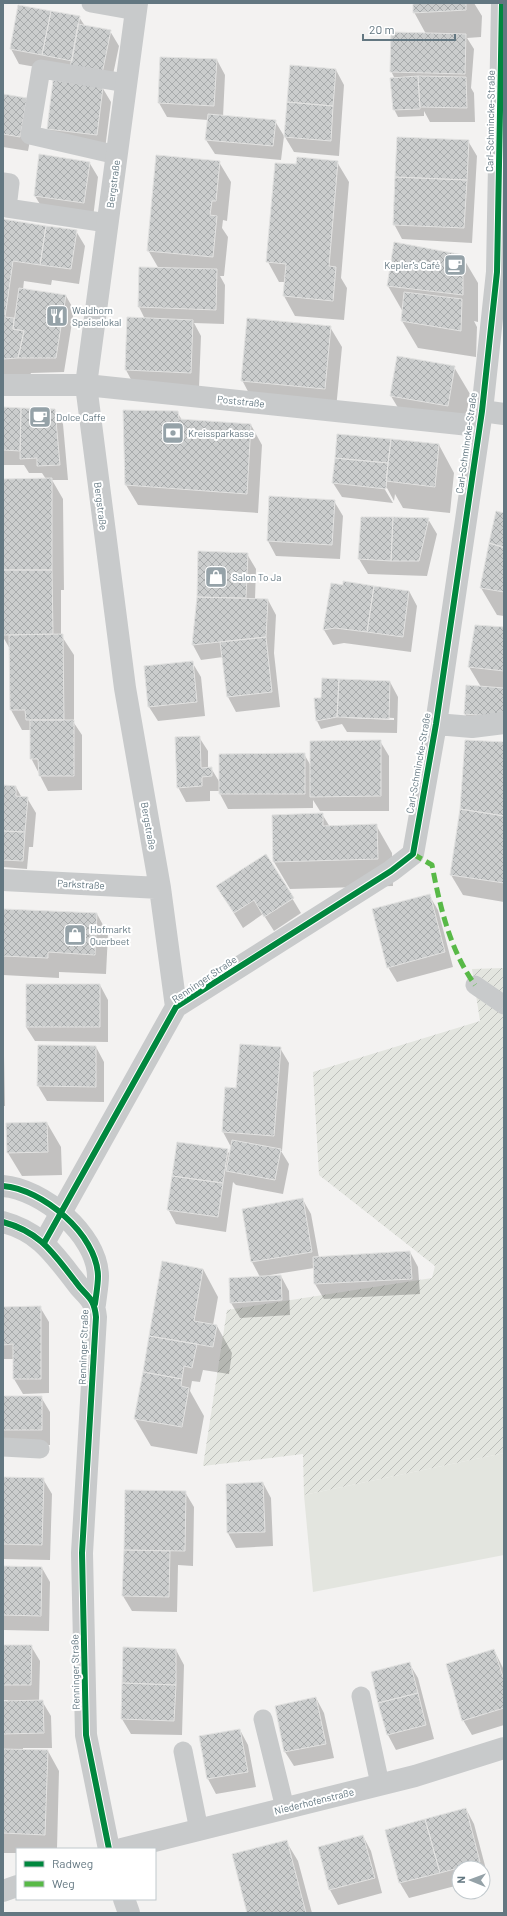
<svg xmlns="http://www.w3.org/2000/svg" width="507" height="1916" font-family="Barlow,sans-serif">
<defs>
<pattern id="garden-furrows" width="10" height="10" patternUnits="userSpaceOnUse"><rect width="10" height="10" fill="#e3e5df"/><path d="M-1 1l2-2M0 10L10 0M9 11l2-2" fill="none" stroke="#bcbeba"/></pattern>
<pattern id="building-cross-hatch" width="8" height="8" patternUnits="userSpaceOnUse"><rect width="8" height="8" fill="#cbcdcd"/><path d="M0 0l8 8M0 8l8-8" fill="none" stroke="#a8abac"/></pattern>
</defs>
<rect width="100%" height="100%" fill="#f3f2f1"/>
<path fill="#e3e5df" d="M504,1453V1555L313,1592L304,1495Z"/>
<path fill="url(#garden-furrows)" d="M504,968V1453L304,1495L303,1454L203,1466L227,1310L432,1278L435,1266L319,1175L313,1072L480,1021L472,969Z"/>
<path fill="#0003" fill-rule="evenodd" d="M414,3H474L482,16L481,37L467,38L474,49L471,88L474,93L475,122H430L424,111V116L398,117L394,109L395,79L391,71L426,34L414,12Z
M19,6L79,17L85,26L110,31L119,46L110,89L102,87L111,102L105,149L56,143L48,128L75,74L19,64L11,49Z
M217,60L225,75L223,117L275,121L284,136L281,160L215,154L206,140L208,120L167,117L159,103Z
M291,67L336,70L344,85L339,156L294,152L285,137Z
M3,95L35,114L28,151L3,147Z
M468,141L477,156L472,243L402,239L394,224Z
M89,162L98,177L93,218L44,211L35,196Z
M219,162L231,182L227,221L223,220L222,228L228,237L224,276H220L225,285L224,324L194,323L201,336L199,388L134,385L126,370L128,318L145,319L139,307L140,268L159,269L148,250Z
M337,162L349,182L341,278L347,288L344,320L295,316L284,296L285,282H279L268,262L297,166Z
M3,220L76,231L85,246L79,284L52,280L51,285L24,281L23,289L66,296L74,310L64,372L31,373L29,378L3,379Z
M395,243L462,256L478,283V322L474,321L477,327L476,357L418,348L402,321L403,312L388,286Z
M330,327L342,347L336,409L253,401L242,380Z
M398,357L454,367L470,394L463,433L407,423L391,396Z
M3,408L54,410L63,424L68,480H52L63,499L64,590H61V635L74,655V723L82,735V790L48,791L31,758V730H22L11,710L10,649L3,637V480L46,479L42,473H29L24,465H3Z
M177,412L182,420L251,425L262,445L258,513L138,505L126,485Z
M338,435L439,445L454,473L450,513L403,508L395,494L394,501L387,488H384L393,503L342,497L333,483Z
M334,501L343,516L340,559L276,556L268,541Z
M497,513L504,514V616L497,615L481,588Z
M428,519L437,534L427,576L368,574L359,559Z
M247,554L256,569L255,599L268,600L276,615L274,653L280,707L236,712L228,697L223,657L201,660L193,645L198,597Z
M331,585L409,591L417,606L411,652L344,643L333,645L324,630Z
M476,626L504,628V731L473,729L465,714L481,687L469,667Z
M192,662L201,677L205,716L158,721L149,707Z
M390,682L398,697L397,733L347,732L342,724L321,729L317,721L315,699H322ZM346,716L394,718V720L346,718Z
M199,737L208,751V768H211L220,783L304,754L311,766L380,741L389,756V811H320L313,800V808L228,809L220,794V791H210V801L186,802L178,787Z
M504,743V902L463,895L451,875L461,809Z
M3,786L16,787L22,798H27L36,813L33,847H29L27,869L3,867Z
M322,814L330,827L376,825L392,853L393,886L290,889L274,862Z
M266,855L301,913L274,931L263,914L243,928L217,886Z
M429,895L438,910L453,967L397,982L388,967Z
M3,910L97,914L108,934L106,974L59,972V978L3,975Z
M100,985L108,1000V1042L35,1041L26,1027Z
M96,1047L104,1062V1102L47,1101L38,1086Z
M280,1048L289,1063L282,1151H281L289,1164L283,1194L236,1185L233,1182L226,1232L176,1224L168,1209L227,1150L230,1155L231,1147L223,1132L226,1088L237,1089Z
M3,1053L4,1055L5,1106H3Z
M47,1123L61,1147L62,1175L22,1176L8,1153Z
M303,1200L311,1214L319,1258L410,1252L418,1267L420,1294L324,1299L315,1284L314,1268L270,1275V1277L281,1276L289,1291L290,1315L240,1318L231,1303L260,1277L252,1262Z
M203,1269L218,1297L213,1325L217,1326L232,1353L229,1374L203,1370L200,1382L192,1381L190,1391L204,1416L197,1454L151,1446L135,1419Z
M40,1307L49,1322V1393L23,1394L14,1379V1359H3V1308Z
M3,1397H41L50,1412V1445L3,1444Z
M3,1478L43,1479L52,1494L50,1560L3,1559Z
M263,1483L271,1498L273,1546L236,1548L228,1533Z
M126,1491L185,1492L194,1507L193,1566L178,1565L177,1612L132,1611L123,1596Z
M3,1567L42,1568L50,1582L49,1631L3,1630Z
M3,1646H31L40,1661L39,1701H42L51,1716L52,1748H23V1750L48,1751L59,1771L57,1849H17V1853H3V1702H8V1700H3Z
M124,1648L176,1650L184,1665L182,1735L131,1734L122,1719Z
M494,1650L504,1670V1725L472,1735L463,1720Z
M409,1663L418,1678L434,1739L396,1750L388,1735Z
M316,1698L324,1713L334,1758L294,1766L285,1752Z
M240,1730L248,1745L256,1787L216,1794L208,1779L200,1737Z
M466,1809L474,1824L488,1877L483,1878V1868H459V1885L409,1898L400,1883L386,1831Z
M363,1836L371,1851L382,1893L338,1905L330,1890L319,1848Z
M286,1841L298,1861L312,1913H248Z"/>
<path fill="url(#building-cross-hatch)" stroke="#e2e2e1" d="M413,3H466V10L413,13Z
M18,5L51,11L42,55L10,49Z
M51,11L80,16L72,61L42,55Z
M78,24L111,30L102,74L70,68Z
M391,32L466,34L465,74L390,72Z
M160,57L217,59L214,106L158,103Z
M290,65L336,69L333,106L287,102Z
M418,76L466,77L467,108L420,107Z
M418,76L420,109L393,110L390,78Z
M53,80L103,87L97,135L47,129Z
M3,94L27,98L20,137L3,134Z
M287,102L333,106L331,141L284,137Z
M208,114L276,120L273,146L205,140Z
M397,137L469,140L467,180L395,177Z
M39,154L90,162L84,203L34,196Z
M156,155L220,161L216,201H212L210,215L217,216L213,257L147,251Z
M297,157L338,161L329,266L336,267L333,301L283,296L286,264L266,262L275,163L296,164Z
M395,177L467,180L464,228L393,225Z
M3,219L46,226L40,265L13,261L5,317L14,318L13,329L24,331L18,358L3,359Z
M46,226L77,230L71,269L40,265Z
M394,242L463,255V295L387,286Z
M139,267L217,269L216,310L138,307Z
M19,288L66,295L56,358H18L24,331L13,329Z
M404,292L462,299L461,331L401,321Z
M127,317L193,320L191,373L125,370Z
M247,318L331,326L325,389L241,381Z
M397,356L455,366L448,406L390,396Z
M3,407L21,408L20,451L3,450Z
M21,408L55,409L60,465L37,466V458L20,459Z
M123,410L178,411L179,419L251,424L247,494L125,485Z
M337,434L391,439L388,463L335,458Z
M391,439L439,444L435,487L386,481Z
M335,458L388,463L386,489L332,483Z
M52,478V570H3V479Z
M269,496L335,500L332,545L267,541Z
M496,511L504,513V547L489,543Z
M361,517H393L391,561L358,559Z
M393,517L429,518L419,561H391Z
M489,543L504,548V592L480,588Z
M198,551L248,553L246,598L197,597Z
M3,570H52L53,634L3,635Z
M343,581L374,586L367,632L335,628L323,630L331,583L343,585Z
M374,586L409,591L403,637L367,632Z
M197,597L268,599L266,637L192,645Z
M475,625L504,627V671L468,667Z
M63,634L64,720H26L25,710H10L9,635Z
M266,637L272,692L227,697L220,642Z
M193,661L197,702L148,707L144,666Z
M322,678L339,679L337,717L316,721L314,698H321Z
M339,679L390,681L389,719L337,717Z
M466,685L504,688V717L464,714Z
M30,720H74V776H39L38,759H30Z
M200,736L201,768L212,767V776L202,777V786L177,788L175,737Z
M381,740V796L310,797V741Z
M465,740L504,742V816L460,809Z
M305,753V794H219V754Z
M3,785L16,786V796L28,797L25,832L3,831Z
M460,809L504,816V883L450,875Z
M323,813V826L377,824L378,859L273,862L272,815Z
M3,831L25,832L23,861L3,860Z
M266,854L294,898L264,917L254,900L234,913L216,886Z
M430,894L445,952L387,968L372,909Z
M3,909L97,913L95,955L48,952V958L3,956Z
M26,984H100V1027H26Z
M240,1044L281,1047L274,1136L222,1132L225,1087L236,1088Z
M38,1045L96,1046V1087L37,1086Z
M47,1122L48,1152L7,1153L6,1123Z
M232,1140L281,1149L275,1180L226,1171Z
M177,1142L228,1149L223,1183L172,1176Z
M172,1176L223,1183L218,1217L167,1210Z
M303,1198L312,1252L251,1262L242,1209Z
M410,1251L412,1279L314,1284L313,1257Z
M162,1261L203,1269L194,1321L217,1325L213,1347L149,1336Z
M281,1275L282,1300L230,1303L229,1278Z
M41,1306V1379H13V1344L3,1345V1307Z
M149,1336L197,1344L192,1368L184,1366L182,1379L143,1372Z
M143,1372L182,1379L181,1386L189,1388L182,1427L134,1419Z
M3,1396H42V1430H3Z
M3,1477L44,1478L42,1545L3,1544Z
M263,1482L265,1532L227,1533L226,1484Z
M125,1490L186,1491L185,1551L124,1550Z
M124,1550L170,1551L169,1597L122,1596Z
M3,1566L42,1567L41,1616L3,1615Z
M3,1645H32L31,1685H3Z
M123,1647L176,1649V1685L122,1683Z
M494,1649L504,1680V1708L462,1721L446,1664Z
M410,1662L418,1693L378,1703L371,1672Z
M122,1683L176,1685L174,1721L121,1719Z
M418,1693L426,1725L387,1735L378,1703Z
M316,1697L326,1744L284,1752L275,1706Z
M43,1700L44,1733L3,1734V1701Z
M240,1729L248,1772L207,1779L199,1736Z
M3,1749L48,1750L45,1835L3,1833Z
M466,1808L480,1862L440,1873L425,1819Z
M425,1819L440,1873L399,1883L385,1830Z
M363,1835L375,1878L329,1890L318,1847Z
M287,1840L306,1913H247L232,1854Z"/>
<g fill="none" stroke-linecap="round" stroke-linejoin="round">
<path stroke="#c8cacb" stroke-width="19" d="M91,3L136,11
M117,155L30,135L41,69L126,83
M3,182L10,183L7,208L107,223
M475,985L504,1005
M3,1447L40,1449
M361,1696L380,1784
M263,1719L285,1808
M183,1751L199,1830"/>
<path stroke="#c8cacb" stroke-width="22" d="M137,3L86,385L125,688L160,888L176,1007
M3,385H86L479,426
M482,411L504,414
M436,724L472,727L504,723
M3,880L160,888
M44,1243L176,1007L391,871L413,854L436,724L482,411L497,272L502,3
M122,1849L415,1776L504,1748
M3,1891L17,1886"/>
<path stroke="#c8cacb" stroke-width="22" d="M3,1186C42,1189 97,1234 98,1276C98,1285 96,1295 95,1304
M3,1222C40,1232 53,1253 75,1281C86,1297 94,1296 96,1317L82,1553L86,1735L109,1849
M124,1899L129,1913"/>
<path stroke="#58b947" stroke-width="5" stroke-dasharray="10 5" stroke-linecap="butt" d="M413,854L432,865C440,907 450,950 475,985"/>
<g stroke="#fff" stroke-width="8">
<path id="cycleway" d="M3,1186C42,1189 97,1234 98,1276C98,1285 96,1295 95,1304
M3,1222C40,1232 53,1253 75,1281C86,1297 94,1296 96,1317L82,1553L86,1735L109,1849
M44,1243L176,1007L391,871L413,854L436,724L482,411L497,272L502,3"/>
</g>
<use href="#cycleway" stroke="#00873e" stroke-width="6"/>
</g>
<defs>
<g id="cafe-square" transform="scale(1.15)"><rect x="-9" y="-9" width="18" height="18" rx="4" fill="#95a2a8" stroke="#fff"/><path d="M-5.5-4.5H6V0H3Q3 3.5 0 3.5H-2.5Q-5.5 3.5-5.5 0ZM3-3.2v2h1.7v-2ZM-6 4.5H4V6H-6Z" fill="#fff"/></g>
<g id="restaurant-square" transform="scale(1.15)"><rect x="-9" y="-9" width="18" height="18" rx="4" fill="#95a2a8" stroke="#fff"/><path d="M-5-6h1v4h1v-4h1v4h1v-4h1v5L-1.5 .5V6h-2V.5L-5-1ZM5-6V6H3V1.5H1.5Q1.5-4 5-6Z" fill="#fff"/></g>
<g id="bank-square" transform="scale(1.15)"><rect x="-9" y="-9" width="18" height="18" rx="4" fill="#95a2a8" stroke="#fff"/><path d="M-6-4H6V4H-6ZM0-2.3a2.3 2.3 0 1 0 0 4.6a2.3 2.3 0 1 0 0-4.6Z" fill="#fff"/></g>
<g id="shop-square" transform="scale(1.15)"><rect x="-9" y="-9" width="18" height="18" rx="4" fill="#95a2a8" stroke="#fff"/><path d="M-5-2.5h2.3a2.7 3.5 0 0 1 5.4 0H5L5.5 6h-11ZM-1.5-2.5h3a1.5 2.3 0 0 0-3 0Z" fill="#fff"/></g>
</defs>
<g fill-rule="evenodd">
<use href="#cafe-square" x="455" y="265"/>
<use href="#restaurant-square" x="57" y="316"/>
<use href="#cafe-square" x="40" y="417"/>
<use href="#bank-square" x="173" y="433"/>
<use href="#shop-square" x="216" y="577"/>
<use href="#shop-square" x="75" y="935"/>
</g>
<g text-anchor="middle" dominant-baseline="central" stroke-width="4" stroke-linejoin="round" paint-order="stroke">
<g font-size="10" fill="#637781" stroke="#fff">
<text transform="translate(490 121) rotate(-89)">Carl-Schmincke-Straße</text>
<text transform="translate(113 184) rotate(-82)">Bergstraße</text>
<text transform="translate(241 401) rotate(6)">Poststraße</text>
<text transform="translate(466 443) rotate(-82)">Carl-Schmincke-Straße</text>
<text transform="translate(101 506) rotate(83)">Bergstraße</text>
<text transform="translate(418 763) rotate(-80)">Carl-Schmincke-Straße</text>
<text transform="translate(149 826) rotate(80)">Bergstraße</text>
<text transform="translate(81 884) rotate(3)">Parkstraße</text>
<text transform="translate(204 979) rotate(-34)">Renninger Straße</text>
<text transform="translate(83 1347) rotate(-88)">Renninger Straße</text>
<text transform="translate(75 1672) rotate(-91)">Renninger Straße</text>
<text transform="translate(314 1801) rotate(-14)">Niederhofenstraße</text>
</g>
<g font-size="10" fill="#637781" stroke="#fff" text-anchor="start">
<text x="440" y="265" text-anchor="end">Kepler's Café</text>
<text x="72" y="310">Waldhorn<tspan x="72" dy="12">Speiselokal</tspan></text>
<text x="56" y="417">Dolce Caffe</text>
<text x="188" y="433">Kreissparkasse</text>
<text x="232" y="577">Salon To Ja</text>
<text x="90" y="929">Hofmarkt<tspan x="90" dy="12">Querbeet</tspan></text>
</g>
</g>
<rect width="507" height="1916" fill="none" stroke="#637781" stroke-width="8"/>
<rect x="16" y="1848" width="140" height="52" fill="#ffffff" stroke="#c1c9cd"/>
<rect x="24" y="1861" width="20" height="6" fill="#00873e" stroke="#c1c9cd"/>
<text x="52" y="1868" font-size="12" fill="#637781">Radweg</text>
<rect x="24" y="1881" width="20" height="6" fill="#58b947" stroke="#c1c9cd"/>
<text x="52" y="1888" font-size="12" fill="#637781">Weg</text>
<g transform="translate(471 1880) rotate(271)"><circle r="19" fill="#ffffff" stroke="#c1c9cd"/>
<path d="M0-3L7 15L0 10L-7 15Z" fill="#95a2a8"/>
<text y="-6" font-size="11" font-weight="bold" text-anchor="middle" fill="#637781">N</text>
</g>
<path d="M363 34v6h92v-6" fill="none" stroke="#637781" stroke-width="2"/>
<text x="369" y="34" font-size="12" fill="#637781" stroke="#ffffff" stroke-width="3" paint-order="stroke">20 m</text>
</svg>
